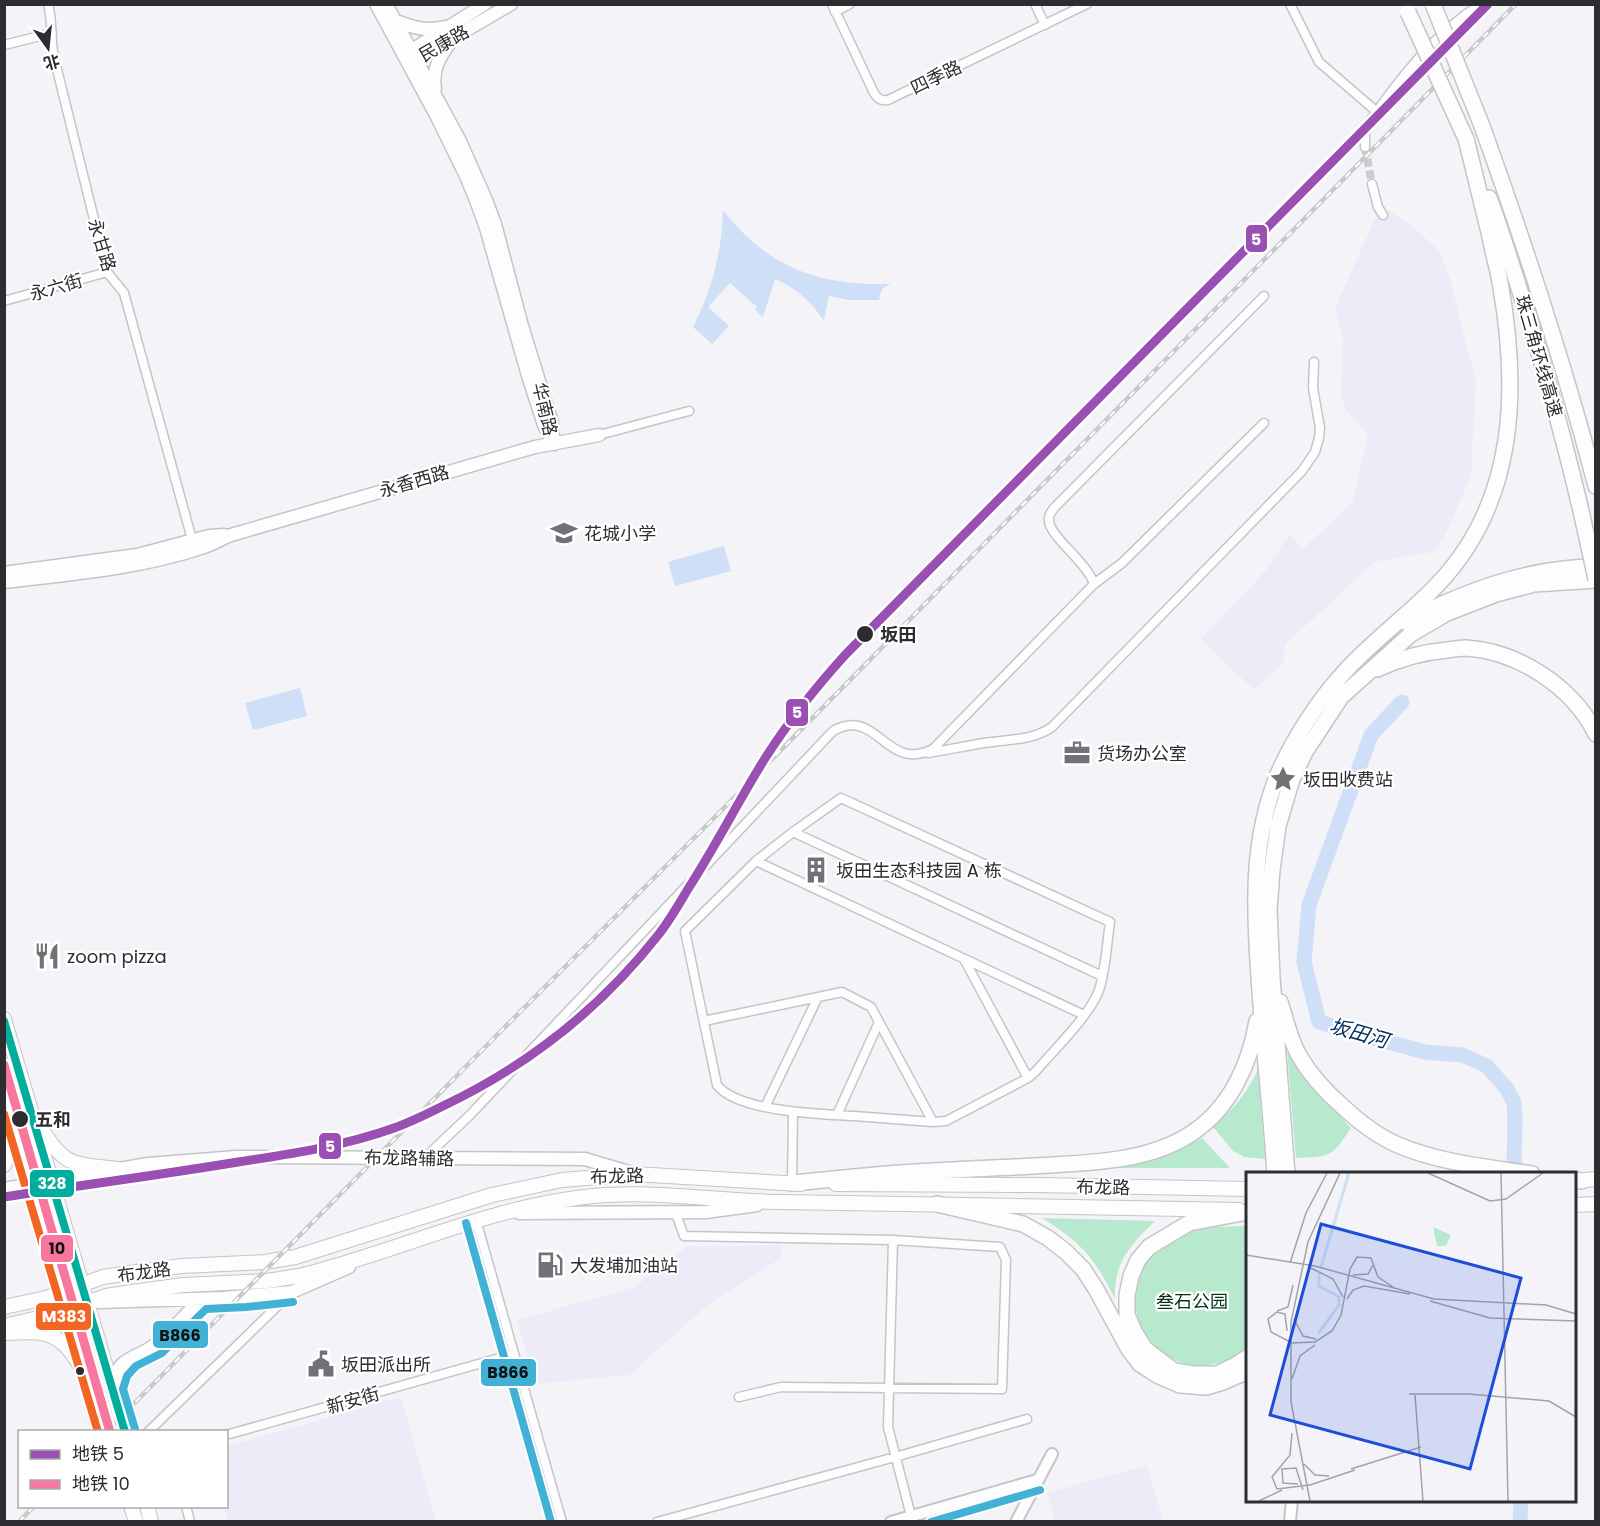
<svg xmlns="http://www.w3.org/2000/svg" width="1600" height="1526" font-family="Poppins,'Noto Sans SC',sans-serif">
<rect width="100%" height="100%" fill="#f3f3f8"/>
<path fill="#eeebf9" d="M1389,211L1412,225L1439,251L1451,281L1462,329L1476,380L1471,476L1443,540L1433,552L1374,562L1285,645L1284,662L1254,690L1201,639L1266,570L1290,533L1302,550L1353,501L1368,435L1346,410L1341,396L1343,338L1335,308L1375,219Z
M782,1245L781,1258L709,1304L629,1375L535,1384L517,1320L635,1287L687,1246Z
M401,1397L436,1521H228L224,1507L226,1506L227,1446Z
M1147,1465L1163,1521H1055L1047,1493Z"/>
<path fill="#b7e9ce" d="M1287,1049C1306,1081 1326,1101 1351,1128C1332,1157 1330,1157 1296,1158Z
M1258,1069L1265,1159L1244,1157L1233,1151L1213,1127C1235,1107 1245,1096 1258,1069Z
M1202,1138L1230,1168H1107C1143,1161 1168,1155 1202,1138Z
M1042,1218L1155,1221C1131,1244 1113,1263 1115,1299C1094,1257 1082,1243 1042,1218Z
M1247,1226V1346C1236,1358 1220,1365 1203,1365C1183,1366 1177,1362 1161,1351C1134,1331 1128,1295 1145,1265C1153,1252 1178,1236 1193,1231C1210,1225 1230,1227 1247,1226Z"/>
<path fill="#cedff7" d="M723,210C768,268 819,286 891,284L883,288L879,296L880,300H849L829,296L824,321C811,301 796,288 775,279L763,317L755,310L757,307L730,283L708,307L729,326L712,344L693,327C712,290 722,252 723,210Z
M724,546L731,571L675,586L668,562Z
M300,688L307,716L253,730L245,703Z"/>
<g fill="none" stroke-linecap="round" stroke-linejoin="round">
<path stroke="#cedff7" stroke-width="15" d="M1402,702L1371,735L1309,905L1304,962L1319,1022L1370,1037L1425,1052L1462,1055L1487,1066L1507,1089L1514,1103L1515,1118L1514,1166
M1520,1522L1521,1500"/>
<path stroke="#cbcbd0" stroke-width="8" stroke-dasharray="8 4" stroke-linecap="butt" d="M1365,147L1372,184"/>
<g stroke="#c5c5c9" stroke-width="11">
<path id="minor" d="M48,4C53,22 50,39 54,57L107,272L124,293L193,543
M832,4L874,93C878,99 881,101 888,100L1087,4
M1035,4L1045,25
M1290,4L1319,62L1377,112
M835,12L850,4
M4,45L52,33
M1365,147V132L1370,121C1401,77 1435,33 1481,4
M1372,184L1378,207L1383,215
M4,301L107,272
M599,435L689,411
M1094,584C1087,562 1050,537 1049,521C1048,516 1051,512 1054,508L1264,296
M928,753C947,750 966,746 984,743C1008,739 1032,741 1052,727L1302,471L1315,452L1319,438L1320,428L1313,388L1314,362
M841,798L1110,922C1107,942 1105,978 1097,995C1085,1020 1054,1050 1036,1071L1028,1078L946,1121L933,1122C907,1120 880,1118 854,1116C821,1114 738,1112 717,1085L685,931L756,861L793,832Z
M793,832L1102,976
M756,861L1084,1015
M964,959L1028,1078
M704,1021L842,992L871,1007L933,1122
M765,1107L818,997
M837,1115L879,1022
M429,1159V1155L433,1150L470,1115L833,731C878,706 885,773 933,749L1094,584L1122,563L1264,423
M792,1183L793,1112
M675,1211L684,1236L893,1240L1000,1247L1006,1260L1002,1389L781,1387L739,1397
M476,1220L562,1522
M893,1240L888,1427L911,1516
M148,1432L292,1292
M226,1435L514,1354
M186,1506L190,1522
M657,1522L895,1457L1027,1419"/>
</g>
<g stroke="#c5c5c9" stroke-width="14">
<path id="tertiary" d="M891,1522L1037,1480
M1016,1522L1052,1454
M1290,1522L1292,1500"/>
</g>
<g stroke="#c5c5c9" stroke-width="15">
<path id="secondary" d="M376,4L437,117L466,176L477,203L486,228L529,379L544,425L554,444
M386,4L460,141L486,200L495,224L522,326L552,423L553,437
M394,20C411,27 426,32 445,27
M404,55L485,4
M410,63L511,4
M435,89C432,70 439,57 450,43
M4,573L137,555L209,536L224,535
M4,582C70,574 138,569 201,548C212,545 221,539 231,535L535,447L599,435
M4,1189L148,1164L236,1157L585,1159L632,1173
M519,1213L706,1212L757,1205
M99,1302L223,1298L292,1292L349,1267
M112,1389C117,1353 137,1361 157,1343C173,1330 186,1314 201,1299"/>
</g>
<g stroke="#c5c5c9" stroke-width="16">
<path id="primary" d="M4,1019L125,1432
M4,1075L109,1432
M41,1128C65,1168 75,1164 118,1169
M4,1165L12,1148L16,1122
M1574,1181L1596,1179
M836,1184L1038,1185L1248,1189
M1574,1205L1596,1204
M4,1307L46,1298L103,1277L129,1273L182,1266L265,1262L295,1257L492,1195L562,1180L634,1174L801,1184
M4,1326L51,1315L106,1296L132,1292L183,1285L267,1281L299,1276C396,1252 484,1209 584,1197C650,1189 715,1201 780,1202C933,1205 1086,1206 1239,1210
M4,1333C17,1333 30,1331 42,1333C67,1337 78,1363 90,1382
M131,1506L136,1522
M147,1506L151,1522"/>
</g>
<g stroke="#c5c5c9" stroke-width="18">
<path id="motorway" d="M1482,126C1525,245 1564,364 1596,486
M1489,198C1504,238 1516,279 1529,320C1551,392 1571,464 1587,538
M1405,622C1464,592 1528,567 1596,567
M1377,669C1401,658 1422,652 1448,650C1454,649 1460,648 1466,648C1518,651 1573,687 1596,734
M1280,1002C1286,1020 1290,1041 1300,1057C1311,1076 1326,1092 1342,1106C1358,1121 1377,1136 1398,1145C1440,1163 1487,1167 1532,1174
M1275,1174C1271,1108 1263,1043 1259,977C1254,906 1251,839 1279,772C1292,742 1318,701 1340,677C1369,643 1407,617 1438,584C1517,501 1519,388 1500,282C1497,265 1492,249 1489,232C1481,201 1474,170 1466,139
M1287,1174L1272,977L1269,910L1272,870L1278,826L1292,779L1305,752L1341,697L1411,634L1447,613L1496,594L1534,584L1596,580
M1574,1180L1582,1181
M792,1183C839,1179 885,1173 933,1171C966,1169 1000,1168 1033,1166C1085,1163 1148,1163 1192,1133C1230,1108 1250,1064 1257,1021
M937,1204L1023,1224L1048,1238L1066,1252L1083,1269L1096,1289L1128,1348L1140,1364L1157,1375L1180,1385L1206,1387L1223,1382L1248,1371
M1248,1212L1189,1223L1149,1247L1138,1260L1131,1276L1127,1295V1315L1135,1333L1145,1349L1174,1371L1194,1374H1217L1236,1365L1248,1357"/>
</g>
<use href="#minor" stroke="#fdfdfe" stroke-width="8"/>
<use href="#tertiary" stroke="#fdfdfe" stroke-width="10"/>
<use href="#secondary" stroke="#fdfdfe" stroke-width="12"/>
<use href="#primary" stroke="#fdfdfe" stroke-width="14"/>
<use href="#motorway" stroke="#fdfdfe" stroke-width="15"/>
<g stroke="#c9c9cb" stroke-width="4.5">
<path id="rail" d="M106,1432L501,1031L713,819L1516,4
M19,1522L34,1506"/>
</g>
<use href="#rail" stroke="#fff" stroke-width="2" stroke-dasharray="7" stroke-linecap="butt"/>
<g stroke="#c5c5c9" stroke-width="18" stroke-linecap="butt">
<path id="motorway-bridge" d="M1433,4L1482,126
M1408,12L1466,139
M1587,538L1596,579"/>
</g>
<use href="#motorway-bridge" stroke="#fdfdfe" stroke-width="15"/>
<g stroke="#fff" stroke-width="12">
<path id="bus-1" d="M4,1021L125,1432"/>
</g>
<g stroke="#fff" stroke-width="12">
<path id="bus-2" d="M466,1223L551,1522
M135,1429L123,1389L127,1376L136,1366L162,1353L206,1309L246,1307L293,1302
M931,1522L1040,1490"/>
</g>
<g stroke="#fff" stroke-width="12">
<path id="bus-3" d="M4,1114L98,1432"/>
</g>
<use href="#bus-1" stroke="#01ad9c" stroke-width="8"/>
<use href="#bus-2" stroke="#41b2d6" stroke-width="8"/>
<use href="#bus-3" stroke="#f26522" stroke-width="8"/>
<g stroke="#fff" stroke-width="14">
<path id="metro-1" d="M4,1197C82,1185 160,1175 238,1162C290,1154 344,1146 394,1128C411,1122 427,1114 443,1106C527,1066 601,1008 659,934C670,920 679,904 688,889C715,847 738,802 764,760C788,722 816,687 846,654L1488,4"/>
</g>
<g stroke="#fff" stroke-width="14">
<path id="metro-2" d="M4,1065L110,1432"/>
</g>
<use href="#metro-1" stroke="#9950b2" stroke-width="9"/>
<use href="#metro-2" stroke="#f8779e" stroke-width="9"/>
</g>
<defs>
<g id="school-bare" transform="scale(2.07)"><path d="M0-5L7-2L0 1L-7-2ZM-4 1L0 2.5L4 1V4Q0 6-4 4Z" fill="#727276" stroke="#fff" stroke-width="2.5" paint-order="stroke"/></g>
<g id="office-bare" transform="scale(2.07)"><path d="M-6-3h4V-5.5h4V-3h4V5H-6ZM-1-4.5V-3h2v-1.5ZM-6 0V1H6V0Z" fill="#727276" stroke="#fff" stroke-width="2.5" paint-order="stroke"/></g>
<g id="sight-bare" transform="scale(2.07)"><path d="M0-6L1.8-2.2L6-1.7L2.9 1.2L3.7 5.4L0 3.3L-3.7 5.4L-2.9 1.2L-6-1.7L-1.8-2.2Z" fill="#727276" stroke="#fff" stroke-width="2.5" paint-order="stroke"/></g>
<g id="building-bare" transform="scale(2.07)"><path d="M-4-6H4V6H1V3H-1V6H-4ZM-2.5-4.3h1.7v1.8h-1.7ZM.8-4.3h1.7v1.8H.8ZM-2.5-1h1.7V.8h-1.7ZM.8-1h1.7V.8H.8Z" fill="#727276" stroke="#fff" stroke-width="2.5" paint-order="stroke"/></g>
<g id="restaurant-bare" transform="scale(2.07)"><path d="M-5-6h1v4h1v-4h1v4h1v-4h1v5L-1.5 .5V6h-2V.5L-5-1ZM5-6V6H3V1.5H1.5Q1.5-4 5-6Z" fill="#727276" stroke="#fff" stroke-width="2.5" paint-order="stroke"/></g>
<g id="fuel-bare" transform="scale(2.07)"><path d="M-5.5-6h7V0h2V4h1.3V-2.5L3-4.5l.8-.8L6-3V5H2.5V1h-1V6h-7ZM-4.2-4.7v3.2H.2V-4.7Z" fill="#727276" stroke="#fff" stroke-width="2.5" paint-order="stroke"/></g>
<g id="civic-bare" transform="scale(2.07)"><path d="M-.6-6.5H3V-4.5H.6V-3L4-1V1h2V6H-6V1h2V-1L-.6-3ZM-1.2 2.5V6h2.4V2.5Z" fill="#727276" stroke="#fff" stroke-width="2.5" paint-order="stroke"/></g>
</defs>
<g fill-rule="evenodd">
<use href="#school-bare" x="564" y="533"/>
<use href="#office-bare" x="1077" y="753"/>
<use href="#sight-bare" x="1283" y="779"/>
<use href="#building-bare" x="816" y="870"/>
<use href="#restaurant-bare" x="47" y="956"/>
<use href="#fuel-bare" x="550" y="1265"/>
<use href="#civic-bare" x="321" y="1364"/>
</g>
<g fill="#2d2c30" stroke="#fff" stroke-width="2">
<circle cx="865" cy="634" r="9"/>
<circle cx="20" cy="1119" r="9"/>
<circle cx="80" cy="1371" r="5"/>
</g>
<g text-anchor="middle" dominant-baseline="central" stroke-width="4.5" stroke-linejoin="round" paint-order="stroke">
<g font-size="18" fill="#2d2c30" stroke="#fff">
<text transform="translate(444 43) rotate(-30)">民康路</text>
<text transform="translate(936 77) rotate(-26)">四季路</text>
<text transform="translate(102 245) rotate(73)">永甘路</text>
<text transform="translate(56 287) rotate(-16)">永六街</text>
<text transform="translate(1539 356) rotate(74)">珠三角环线高速</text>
<text transform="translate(545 409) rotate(77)">华南路</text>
<text transform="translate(414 481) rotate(-16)">永香西路</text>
<text transform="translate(409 1158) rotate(1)">布龙路辅路</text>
<text transform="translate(617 1176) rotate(-2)">布龙路</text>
<text transform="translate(1103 1187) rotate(1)">布龙路</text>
<text transform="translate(144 1272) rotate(-8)">布龙路</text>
<text transform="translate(353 1400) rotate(-16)">新安街</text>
</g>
<g font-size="18" fill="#2d2c30" stroke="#fff" text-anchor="start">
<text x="584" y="533">花城小学</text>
<text x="1097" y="753">货场办公室</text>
<text x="1303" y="779">坂田收费站</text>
<text x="836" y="870">坂田生态科技园 A 栋</text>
<text x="67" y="956">zoom pizza</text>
<text x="570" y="1265">大发埔加油站</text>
<text x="341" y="1364">坂田派出所</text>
</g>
<g font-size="18" font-weight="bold" fill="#2d2c30" stroke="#fff" text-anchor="start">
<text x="880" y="634">坂田</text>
<text x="35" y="1119">五和</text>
</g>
<g font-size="18" fill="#05331d" stroke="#fff">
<text x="1192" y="1301">叁石公园</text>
</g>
<g font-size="20" font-style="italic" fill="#053160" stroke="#fff">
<text transform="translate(1359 1033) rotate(16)">坂田河</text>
</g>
</g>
<g transform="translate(1246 1172)">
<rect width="330" height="330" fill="#f3f3f8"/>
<path d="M187,55L205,63L200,74H191Z" fill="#b7e9ce"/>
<path fill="none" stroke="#cedff7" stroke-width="3" d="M75,95L103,1M72,162L93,133V125L73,114V100"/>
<path fill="none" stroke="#a4a3a8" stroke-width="1.5" d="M182,1L244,29L260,27L297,1M255,1L262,329M0,83L69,94L188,127L300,133L330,142M44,91L60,41L81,1M65,96L87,107L97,125M107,103L122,102L127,93M101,127L107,118L118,114L164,122M184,129L244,146L330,149M31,139L42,135L47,113M48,147L57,164L70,167M41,159L39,142L31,140L22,147L25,160L46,171L69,170L86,159L95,143L104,97L111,85L125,86L132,105L147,115M46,207L54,184L69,173M163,222H223L303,229L330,245M169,223L177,329M46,261L44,283L26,305L31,317L64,313L109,298M58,292L69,303L83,304M105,297L175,275M52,312L37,311L36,297L50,296L57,318M13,329L36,318M64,329L45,230V150L62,70L94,1"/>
<path fill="#1d4ed8" fill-opacity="0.15" stroke="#1d4ed8" stroke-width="3" d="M75,52L275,106L224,297L24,243Z"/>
<rect width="330" height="330" fill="none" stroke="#2d2c30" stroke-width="3"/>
</g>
<g stroke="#fff" stroke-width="2">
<rect x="1245" y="224" width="23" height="29" rx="6" fill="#9950b2"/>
<rect x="785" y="698" width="24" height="29" rx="6" fill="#9950b2"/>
<rect x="318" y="1132" width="24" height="28" rx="6" fill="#9950b2"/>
<rect x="29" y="1169" width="46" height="29" rx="6" fill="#01ad9c"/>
<rect x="40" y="1234" width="34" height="29" rx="6" fill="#f8779e"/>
<rect x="35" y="1302" width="57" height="29" rx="6" fill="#f26522"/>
<rect x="152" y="1320" width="57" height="29" rx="6" fill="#41b2d6"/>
<rect x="480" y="1358" width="57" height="29" rx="6" fill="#41b2d6"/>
</g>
<g font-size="16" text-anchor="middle" font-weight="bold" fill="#fff">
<text x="1256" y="245">5</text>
<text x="797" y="718">5</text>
<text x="330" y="1152">5</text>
<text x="52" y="1189">328</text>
<text x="64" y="1322">M383</text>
</g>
<g font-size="16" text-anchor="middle" font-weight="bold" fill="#111">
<text x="57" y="1254">10</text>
<text x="180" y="1341">B866</text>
<text x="508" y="1378">B866</text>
</g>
<rect width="1600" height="1526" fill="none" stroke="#2d2c30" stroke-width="12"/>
<rect x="18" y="1430" width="210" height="78" fill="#ffffff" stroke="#ababac" stroke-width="1.5"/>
<rect x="30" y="1450" width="30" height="9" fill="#9950b2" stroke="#ababac" stroke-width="1.5"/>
<text x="72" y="1460" font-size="18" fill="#2d2c30">地铁 5</text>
<rect x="30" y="1480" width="30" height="9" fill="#f8779e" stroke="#ababac" stroke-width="1.5"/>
<text x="72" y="1490" font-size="18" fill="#2d2c30">地铁 10</text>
<g transform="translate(48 48) rotate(165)" stroke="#ffffff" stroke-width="4.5" paint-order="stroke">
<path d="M0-4.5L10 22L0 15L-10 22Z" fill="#2d2c30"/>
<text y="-9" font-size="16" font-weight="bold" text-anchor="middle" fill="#2d2c30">北</text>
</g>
</svg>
